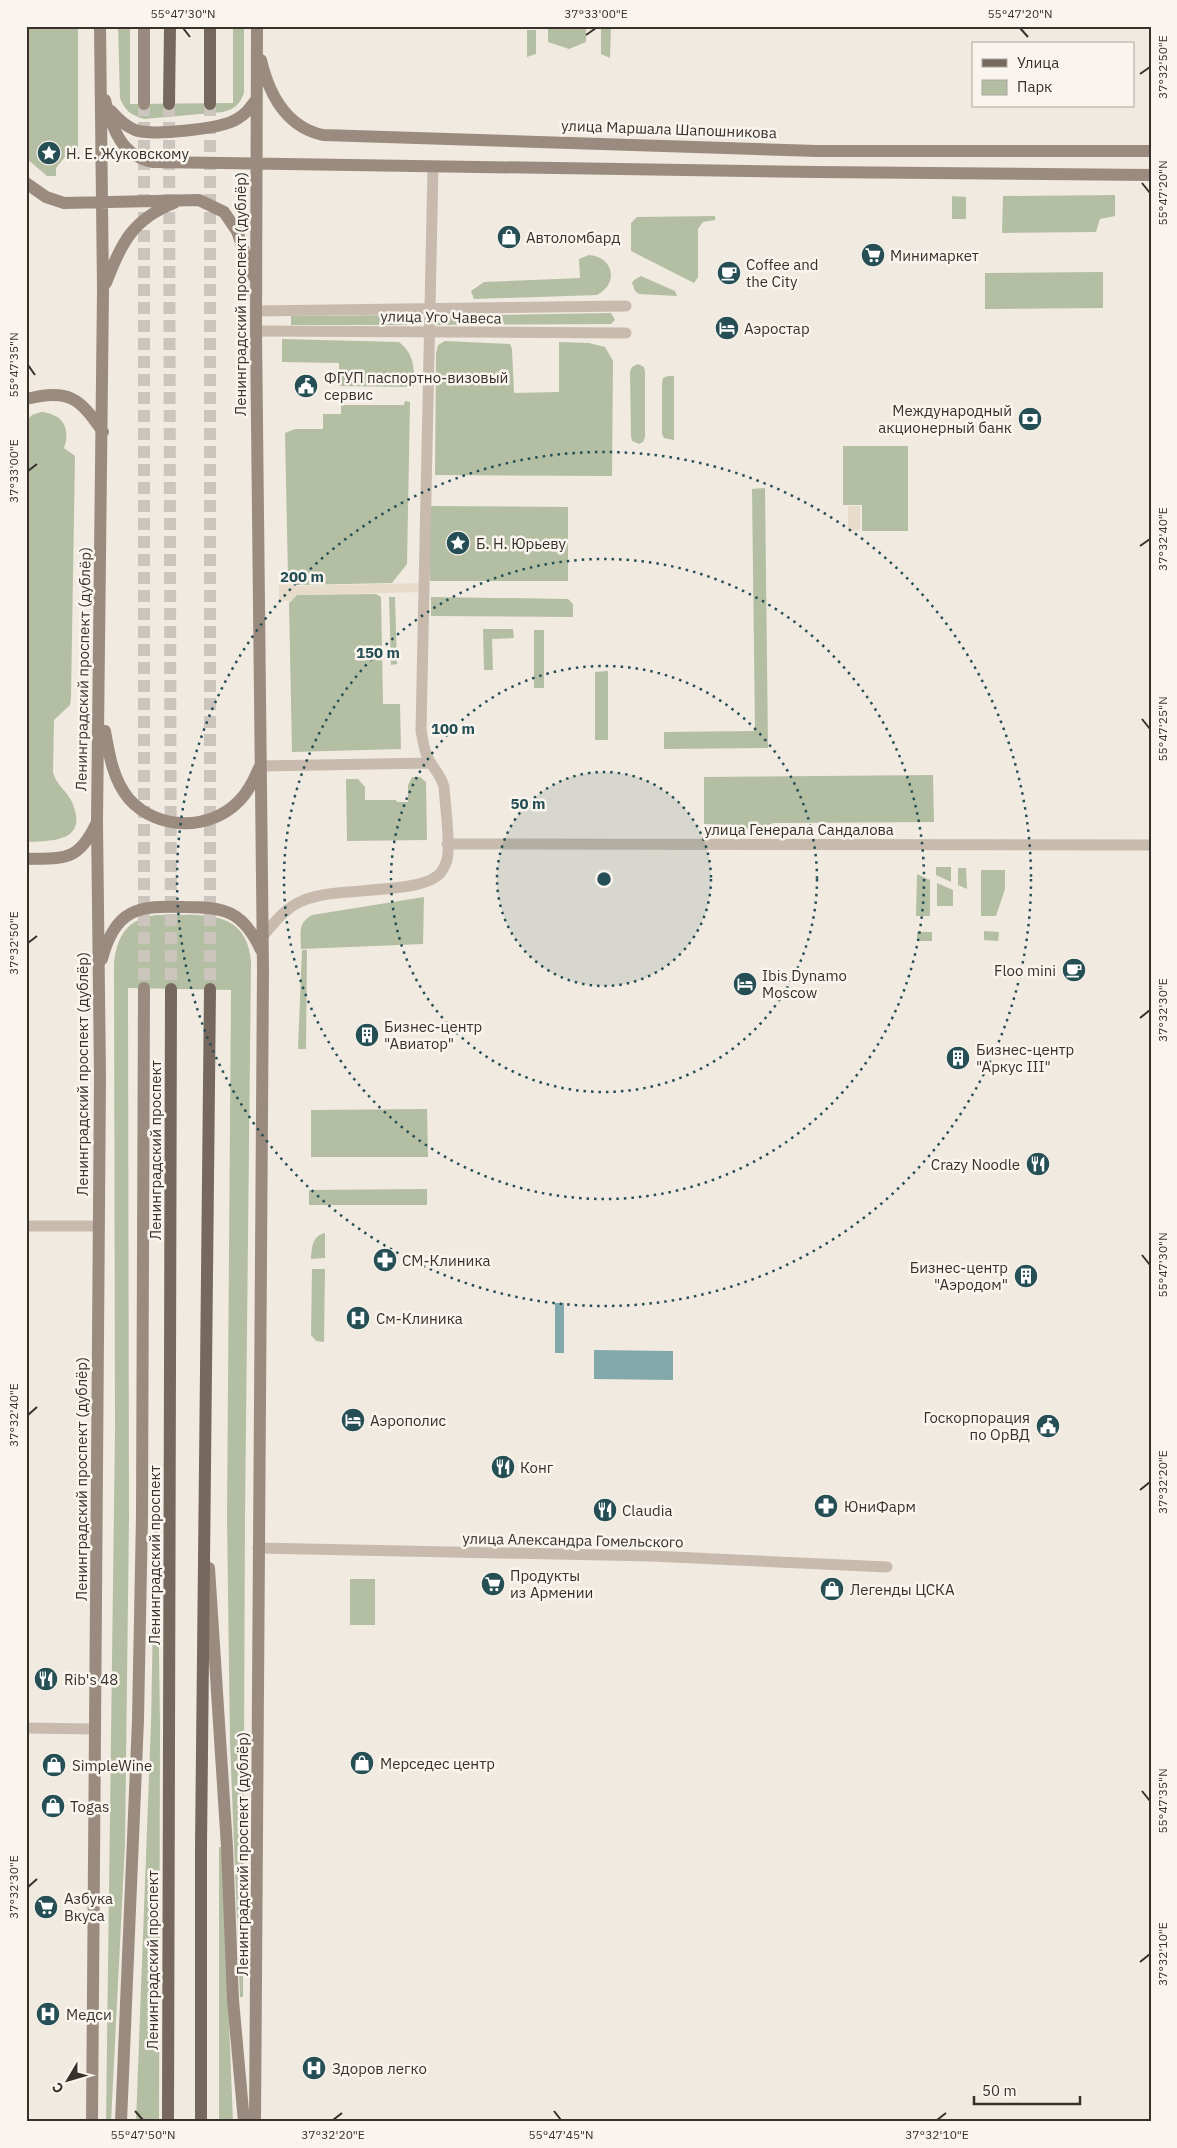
<svg xmlns="http://www.w3.org/2000/svg" width="1177" height="2148" font-family="'IBM Plex Sans',sans-serif">
<rect width="100%" height="100%" fill="#f1eae1"/>
<path fill="#b4bea2" d="M26,26H78V150L69,152L56,168V176H47L26,158Z
M118,26H130V104L233,103V26H244V93C240,104 235,109 223,112L144,119C131,115 125,111 120,98Z
M548,26H586V42L569,49L548,42Z
M601,26H611L610,58L601,54Z
M527,30H536V54L527,57Z
M1115,195V216L1100,219L1096,232L1002,233L1003,196Z
M952,196L966,197V219H952Z
M715,216V220L703,222L698,229V277L694,283L631,251V223L637,217Z
M589,255C614,257 619,284 597,295L474,299L471,291L484,282L580,278L579,259Z
M1103,272V308L985,309V273Z
M641,276L675,291L677,296L639,294L635,291L632,283L634,280Z
M611,313L615,320L611,324L432,325V316Z
M407,315V325H291V316Z
M282,339L399,342C415,355 414,368 414,387L339,386V363L282,362Z
M445,341L510,344L512,349L514,393L559,392V342L589,343L605,347L613,361L612,476L435,475L436,353L438,345Z
M638,364L644,367L645,372V437L643,442L639,444L632,441L631,436L630,371L632,367Z
M668,376H674V440L664,438L662,434V383L663,378Z
M405,401L410,402L407,564L392,583L296,585L288,577L285,433L295,429H323V414H341V405H404Z
M41,412C63,414 71,428 64,448L75,456L71,697L70,705L54,720L53,772C56,785 67,791 72,802C89,842 53,841 26,842V421L32,415Z
M843,446H908V531H862V505H843Z
M765,488L768,748L664,749V732L755,731L752,489Z
M430,506L568,507V581H430Z
M376,594L381,597L383,704H400L401,749L292,752L289,603L297,595Z
M389,597H395L397,664L391,665Z
M431,597L568,599L573,604V617L431,616Z
M483,629H513L514,638L492,639L493,670H484Z
M534,630H544V688H534Z
M608,671V740H595V672Z
M933,775L934,822L773,823C756,836 723,824 704,824V777Z
M412,777H420L426,782L427,840L347,841L346,779H358L365,787V800H396L397,802H408V785Z
M936,867H951V882L936,875Z
M958,868H966L967,889L958,885Z
M981,870H1005V889L996,916H981Z
M917,874L930,880V916H916Z
M937,883L953,890V906H937Z
M424,897L423,944L301,949C301,934 297,923 312,915Z
M156,915C197,916 246,906 251,961L245,1516L243,1997H240L230,1743L227,1517L231,990L128,988L129,1517L125,1845L111,2122H106L115,1431L114,963C117,936 127,919 156,915Z
M984,931L999,932L998,941L984,940Z
M917,932H932V941H917Z
M302,950H307L306,1049H298Z
M427,1109L428,1157H311V1110Z
M427,1189V1205H309V1190Z
M325,1233V1258L311,1259C312,1247 312,1236 325,1233Z
M312,1269H325L324,1342L316,1341L311,1335Z
M155,1517H157L160,1723L159,2122H136L151,1723Z
M350,1579H375V1625H350Z
M219,1847H222L233,2122H219Z"/>
<path fill="#e7dbca" d="M848,506H860V530L848,531Z
M279,579H290L295,586L424,583V592L296,595L290,601H279Z"/>
<path fill="#83a8ab" d="M555,1303H564V1353H555Z
M594,1350L673,1351V1380L594,1379Z"/>
<g fill="none" stroke-linecap="round" stroke-linejoin="round">
<path stroke="#ccc5bd" stroke-width="12" stroke-dasharray="12 6" stroke-linecap="butt" d="M144,104V988"/>
<path stroke="#ccc5bd" stroke-width="12" stroke-dasharray="12 6" stroke-linecap="butt" d="M169,104L171,989
M210,104V989"/>
<path stroke="#c8bbae" stroke-width="11" d="M256,311L626,306
M256,331L626,333
M260,766L431,763
M447,844L1151,845
M262,937C274,923 285,908 302,901C335,886 413,895 437,876C442,873 445,866 447,860C451,844 445,805 444,787C441,776 436,771 430,762C424,753 423,741 421,730L433,167
M26,1226H99
M258,1548L651,1556L887,1567
M26,1728L95,1729"/>
<path stroke="#9b8b7f" stroke-width="12" d="M261,60C269,94 286,127 323,135L817,151H1151
M105,100C112,128 121,156 153,162L817,172L1151,175
M144,104V26
M111,111C118,119 125,126 135,130C152,136 222,129 237,119C246,114 250,108 256,100
M26,183L46,197L64,203L199,200L224,212L237,231L252,275
M106,283C121,243 133,219 174,203
M26,399C69,389 79,397 103,432
M105,731C109,754 113,780 129,799C158,831 210,831 239,801C248,792 254,780 259,768
M26,859C64,858 78,862 96,824
M102,959C115,909 138,905 185,907C225,907 243,911 261,950
M209,1568L227,1847L233,2000L244,2122
M92,2122L100,1077L97,822L103,290L100,26
M121,2122L138,1720L142,1516L144,988
M255,2122L263,970L256,331L257,26"/>
<path stroke="#77685e" stroke-width="12" d="M210,26V104
M169,104L170,26
M168,2122L171,989
M201,2122V1847L210,989"/>
</g>
<path fill="none" stroke="#37302b" stroke-width="2" d="M183,28L190,37M1020,28L1028,37M586,35L596,28M1140,74L1150,67M1142,183L1150,193M28,365L35,375M28,471L37,464M1140,546L1150,539M1142,719L1150,729M28,943L37,936M1140,1018L1150,1010M1142,1255L1150,1265M28,1415L37,1407M1140,1490L1150,1482M1142,1791L1150,1801M28,1887L37,1879M1140,1962L1150,1954M135,2111L143,2120M554,2111L561,2120M333,2120L342,2113M937,2120L946,2113"/>
<circle cx="604" cy="879" r="107" fill="#254f54" fill-opacity=".12"/>
<g fill="none" stroke="#254f54" stroke-width="2.5" stroke-dasharray="2.5 5">
<circle cx="604" cy="879" r="107"/>
<circle cx="604" cy="879" r="213"/>
<circle cx="604" cy="879" r="320"/>
<circle cx="604" cy="879" r="427"/>
</g>
<defs>
<g id="sight-disc" transform="scale(1.25)"><circle r="9.5" fill="#254f54" stroke="#f9f4ed"/><path d="M0-6L1.8-2.2L6-1.7L2.9 1.2L3.7 5.4L0 3.3L-3.7 5.4L-2.9 1.2L-6-1.7L-1.8-2.2Z" fill="#fff"/></g>
<g id="shop-disc" transform="scale(1.25)"><circle r="9.5" fill="#254f54" stroke="#f9f4ed"/><path d="M-5-2.5h2.3a2.7 3.5 0 0 1 5.4 0H5L5.5 6h-11ZM-1.5-2.5h3a1.5 2.3 0 0 0-3 0Z" fill="#fff"/></g>
<g id="supermarket-disc" transform="scale(1.25)"><circle r="9.5" fill="#254f54" stroke="#f9f4ed"/><path d="M-6-5.5h2.5l.6 2H6L4.5 2H-2.5L-4.4-4H-6ZM-1.5 3.2a1.3 1.3 0 1 0 .1 0ZM3 3.2a1.3 1.3 0 1 0 .1 0Z" fill="#fff"/></g>
<g id="cafe-disc" transform="scale(1.25)"><circle r="9.5" fill="#254f54" stroke="#f9f4ed"/><path d="M-5.5-4.5H6V0H3Q3 3.5 0 3.5H-2.5Q-5.5 3.5-5.5 0ZM3-3.2v2h1.7v-2ZM-6 4.5H4V6H-6Z" fill="#fff"/></g>
<g id="hotel-disc" transform="scale(1.25)"><circle r="9.5" fill="#254f54" stroke="#f9f4ed"/><path d="M-6-4.5h1.5V1H6V5H4.5V3h-9V5H-6ZM-4 0a1.8 1.8 0 1 1 3.6 0ZM.5 0V-2.5h3Q6-2.5 6 0Z" fill="#fff"/></g>
<g id="civic-disc" transform="scale(1.25)"><circle r="9.5" fill="#254f54" stroke="#f9f4ed"/><path d="M-.6-6.5H3V-4.5H.6V-3L4-1V1h2V6H-6V1h2V-1L-.6-3ZM-1.2 2.5V6h2.4V2.5Z" fill="#fff"/></g>
<g id="bank-disc" transform="scale(1.25)"><circle r="9.5" fill="#254f54" stroke="#f9f4ed"/><path d="M-6-4H6V4H-6ZM0-2.3a2.3 2.3 0 1 0 0 4.6a2.3 2.3 0 1 0 0-4.6Z" fill="#fff"/></g>
<g id="building-disc" transform="scale(1.25)"><circle r="9.5" fill="#254f54" stroke="#f9f4ed"/><path d="M-4-6H4V6H1V3H-1V6H-4ZM-2.5-4.3h1.7v1.8h-1.7ZM.8-4.3h1.7v1.8H.8ZM-2.5-1h1.7V.8h-1.7ZM.8-1h1.7V.8H.8Z" fill="#fff"/></g>
<g id="restaurant-disc" transform="scale(1.25)"><circle r="9.5" fill="#254f54" stroke="#f9f4ed"/><path d="M-5-6h1v4h1v-4h1v4h1v-4h1v5L-1.5 .5V6h-2V.5L-5-1ZM5-6V6H3V1.5H1.5Q1.5-4 5-6Z" fill="#fff"/></g>
<g id="pharmacy-disc" transform="scale(1.25)"><circle r="9.5" fill="#254f54" stroke="#f9f4ed"/><path d="M-2-6h4v4h4v4h-4v4h-4v-4h-4v-4h4Z" fill="#fff"/></g>
<g id="hospital-disc" transform="scale(1.25)"><circle r="9.5" fill="#254f54" stroke="#f9f4ed"/><path d="M-5-5h3v3.5h4V-5h3V5h-3V1.5h-4V5h-3Z" fill="#fff"/></g>
</defs>
<g fill-rule="evenodd">
<use href="#sight-disc" x="49" y="153"/>
<use href="#shop-disc" x="509" y="237"/>
<use href="#supermarket-disc" x="873" y="255"/>
<use href="#cafe-disc" x="729" y="273"/>
<use href="#hotel-disc" x="727" y="328"/>
<use href="#civic-disc" x="306" y="386"/>
<use href="#bank-disc" x="1030" y="419"/>
<use href="#sight-disc" x="458" y="543"/>
<use href="#cafe-disc" x="1074" y="970"/>
<use href="#hotel-disc" x="745" y="984"/>
<use href="#building-disc" x="367" y="1035"/>
<use href="#building-disc" x="958" y="1058"/>
<use href="#restaurant-disc" x="1038" y="1164"/>
<use href="#pharmacy-disc" x="385" y="1260"/>
<use href="#building-disc" x="1026" y="1276"/>
<use href="#hospital-disc" x="358" y="1318"/>
<use href="#hotel-disc" x="353" y="1420"/>
<use href="#civic-disc" x="1048" y="1426"/>
<use href="#restaurant-disc" x="503" y="1467"/>
<use href="#pharmacy-disc" x="826" y="1506"/>
<use href="#restaurant-disc" x="605" y="1510"/>
<use href="#supermarket-disc" x="493" y="1584"/>
<use href="#shop-disc" x="832" y="1589"/>
<use href="#restaurant-disc" x="46" y="1679"/>
<use href="#shop-disc" x="362" y="1763"/>
<use href="#shop-disc" x="54" y="1765"/>
<use href="#shop-disc" x="53" y="1806"/>
<use href="#supermarket-disc" x="46" y="1907"/>
<use href="#hospital-disc" x="48" y="2014"/>
<use href="#hospital-disc" x="314" y="2068"/>
</g>
<g text-anchor="middle" dominant-baseline="central" stroke-width="5" stroke-linejoin="round" paint-order="stroke">
<g font-size="15" fill="#37302b" stroke="#f9f4ed">
<text transform="translate(669 129) rotate(2)">улица Маршала Шапошникова</text>
<text transform="translate(240 294) rotate(-90)">Ленинградский проспект (дублёр)</text>
<text transform="translate(441 317) rotate(1)">улица Уго Чавеса</text>
<text transform="translate(83 669) rotate(-89)">Ленинградский проспект (дублёр)</text>
<text x="799" y="829">улица Генерала Сандалова</text>
<text transform="translate(82 1074) rotate(-90)">Ленинградский проспект (дублёр)</text>
<text transform="translate(155 1150) rotate(-90)">Ленинградский проспект</text>
<text transform="translate(81 1479) rotate(-90)">Ленинградский проспект (дублёр)</text>
<text transform="translate(573 1540) rotate(1)">улица Александра Гомельского</text>
<text transform="translate(154 1555) rotate(-90)">Ленинградский проспект</text>
<text transform="translate(242 1854) rotate(-90)">Ленинградский проспект (дублёр)</text>
<text transform="translate(152 1960) rotate(-90)">Ленинградский проспект</text>
</g>
<g font-size="15" fill="#37302b" stroke="#f9f4ed" text-anchor="start">
<text x="66" y="153">Н. Е. Жуковскому</text>
<text x="526" y="237">Автоломбард</text>
<text x="890" y="255">Минимаркет</text>
<text x="746" y="264">Coffee and<tspan x="746" dy="17">the City</tspan></text>
<text x="744" y="328">Аэростар</text>
<text x="324" y="377">ФГУП паспортно-визовый<tspan x="324" dy="17">сервис</tspan></text>
<text x="1012" y="410" text-anchor="end">Международный<tspan x="1012" dy="17">акционерный банк</tspan></text>
<text x="476" y="543">Б. Н. Юрьеву</text>
<text x="1056" y="970" text-anchor="end">Floo mini</text>
<text x="762" y="975">Ibis Dynamo<tspan x="762" dy="17">Moscow</tspan></text>
<text x="384" y="1026">Бизнес-центр<tspan x="384" dy="17">"Авиатор"</tspan></text>
<text x="976" y="1049">Бизнес-центр<tspan x="976" dy="17">"Аркус III"</tspan></text>
<text x="1020" y="1164" text-anchor="end">Crazy Noodle</text>
<text x="402" y="1260">СМ-Клиника</text>
<text x="1008" y="1267" text-anchor="end">Бизнес-центр<tspan x="1008" dy="17">"Аэродом"</tspan></text>
<text x="376" y="1318">См-Клиника</text>
<text x="1030" y="1417" text-anchor="end">Госкорпорация<tspan x="1030" dy="17">по ОрВД</tspan></text>
<text x="370" y="1420">Аэрополис</text>
<text x="520" y="1467">Конг</text>
<text x="844" y="1506">ЮниФарм</text>
<text x="622" y="1510">Claudia</text>
<text x="510" y="1575">Продукты<tspan x="510" dy="17">из Армении</tspan></text>
<text x="850" y="1589">Легенды ЦСКА</text>
<text x="64" y="1679">Rib's 48</text>
<text x="380" y="1763">Мерседес центр</text>
<text x="72" y="1765">SimpleWine</text>
<text x="70" y="1806">Togas</text>
<text x="64" y="1898">Азбука<tspan x="64" dy="17">Вкуса</tspan></text>
<text x="66" y="2014">Медси</text>
<text x="332" y="2068">Здоров легко</text>
</g>
</g>
<circle cx="604" cy="879" r="8" fill="#254f54" stroke="#f9f4ed" stroke-width="2.5"/>
<g font-size="15" text-anchor="middle" font-weight="bold" fill="#254f54" stroke="#f9f4ed" stroke-width="5" stroke-linejoin="round" paint-order="stroke">
<text x="302" y="582">200 m</text>
<text x="378" y="658">150 m</text>
<text x="453" y="734">100 m</text>
<text x="528" y="809">50 m</text>
</g>
<rect width="1177" height="2148" fill="none" stroke="#f9f4ed" stroke-width="55"/>
<rect x="972" y="42" width="162" height="65" fill="#f9f4ed" stroke="#aba69f"/>
<rect x="982" y="59" width="25" height="8" fill="#77685e" stroke="#aba69f"/>
<text x="1017" y="68" font-size="15" fill="#37302b">Улица</text>
<rect x="982" y="80" width="25" height="15" fill="#b4bea2" stroke="#aba69f"/>
<text x="1017" y="92" font-size="15" fill="#37302b">Парк</text>
<g transform="translate(68 2080) rotate(232)" stroke="#f9f4ed" stroke-width="4" paint-order="stroke">
<path d="M0-4L9 19L0 12L-9 19Z" fill="#37302b"/>
<text y="-8" font-size="14" font-weight="bold" text-anchor="middle" fill="#37302b">С</text>
</g>
<path d="M974 2096v8h106v-8" fill="none" stroke="#37302b" stroke-width="2.5"/>
<text x="982" y="2096" font-size="15" fill="#37302b" stroke="#f9f4ed" stroke-width="4" paint-order="stroke">50 m</text>
<rect x="28" y="28" width="1122" height="2092" fill="none" stroke="#37302b" stroke-width="2"/>
<g font-size="12" text-anchor="middle" fill="#37302b">
<text x="183" y="18">55°47'30"N</text>
<text x="596" y="18">37°33'00"E</text>
<text x="1020" y="18">55°47'20"N</text>
<text transform="translate(1163 67) rotate(-90)" y="4">37°32'50"E</text>
<text transform="translate(1163 193) rotate(-90)" y="4">55°47'20"N</text>
<text transform="translate(14 365) rotate(-90)" y="4">55°47'35"N</text>
<text transform="translate(14 471) rotate(-90)" y="4">37°33'00"E</text>
<text transform="translate(1163 539) rotate(-90)" y="4">37°32'40"E</text>
<text transform="translate(1163 729) rotate(-90)" y="4">55°47'25"N</text>
<text transform="translate(14 943) rotate(-90)" y="4">37°32'50"E</text>
<text transform="translate(1163 1010) rotate(-90)" y="4">37°32'30"E</text>
<text transform="translate(1163 1265) rotate(-90)" y="4">55°47'30"N</text>
<text transform="translate(14 1415) rotate(-90)" y="4">37°32'40"E</text>
<text transform="translate(1163 1482) rotate(-90)" y="4">37°32'20"E</text>
<text transform="translate(1163 1801) rotate(-90)" y="4">55°47'35"N</text>
<text transform="translate(14 1887) rotate(-90)" y="4">37°32'30"E</text>
<text transform="translate(1163 1954) rotate(-90)" y="4">37°32'10"E</text>
<text x="143" y="2139">55°47'50"N</text>
<text x="333" y="2139">37°32'20"E</text>
<text x="561" y="2139">55°47'45"N</text>
<text x="937" y="2139">37°32'10"E</text>
</g>
</svg>
